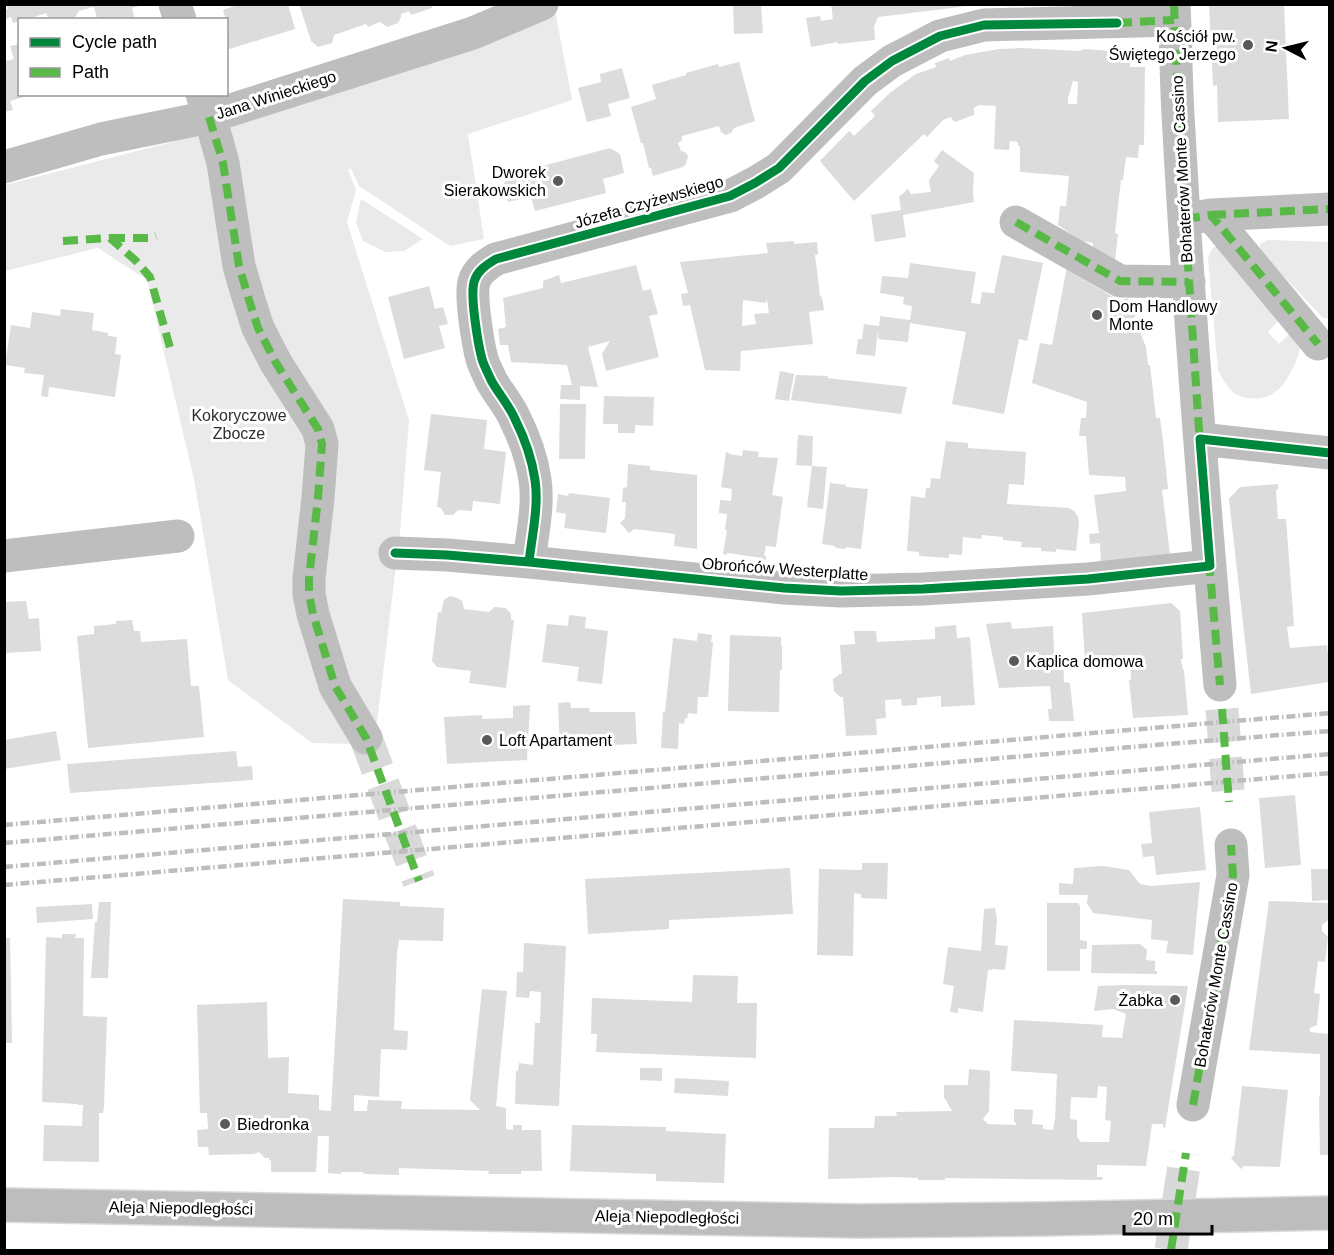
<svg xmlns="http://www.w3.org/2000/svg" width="1334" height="1255" font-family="Helvetica,sans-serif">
<rect width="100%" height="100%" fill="#fff"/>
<path fill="#eaeaea" d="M555,10L572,100L468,134L484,239L450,246L359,186L351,169H348L356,190L347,222L409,420L400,533L376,731L356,744L312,743L228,680L194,479L147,280L98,248L5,271V185L172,142Z
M361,199L423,239L404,251L385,252L363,241L356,222Z
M1267,240L1329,242L1330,315L1328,318H1323L1260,251V244Z
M1214,247H1218L1278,321L1268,332L1279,344L1289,334L1300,348C1297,362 1287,384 1275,392C1264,400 1246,401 1234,393C1227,387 1222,378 1218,370L1208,258L1211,250Z"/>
<path fill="#dcdcdc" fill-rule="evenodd" d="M6,4H143V5L132,8L135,20H93L97,18L94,7L79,11L75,17L64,20H49L46,13L25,20H20V21L13,23L11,17L4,20V10L8,9Z
M240,4H288L295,29L226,50V31L229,30L223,10Z
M299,4H431L432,8L411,15L409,11L401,14V17L398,23L387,27L380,22L368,27L366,24L334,35L332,43L318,47L311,41Z
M733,4H761L763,33L734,34Z
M831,4H967L968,6L878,17L874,27L875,40L838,44L837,42L811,47L806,18L820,16L821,21L833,19Z
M1209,4H1284L1289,119L1218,122L1217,85L1213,86Z
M20,44V94L30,95L10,101L13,110L4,112V56L7,61L14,59L10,46Z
M1021,48L1080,51L1083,49L1124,52L1131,59L1130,67H1145L1144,145H1139L1138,158L1126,157L1123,180H1121L1115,233L1118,234L1115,260L1093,255V243L1081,241L1058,225L1060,206H1066L1069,176L1020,172V146H1018V142L1010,141L1009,150L994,149L996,106L979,105L974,108V115L955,122L950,117L943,120L927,137L924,134L854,201L820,161L849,131L854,136L875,116L871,111L891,92L916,74L936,67L935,63L949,58L950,61L965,55L999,49ZM1073,81L1078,82L1077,104H1068V98Z
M739,62L755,121L734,128L731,133L726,135L721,132L719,126L682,136V140L678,143L681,151L685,152L688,156L686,164L683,167L653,176L651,168H649L643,143H641L631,107L656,99L652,85L686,75V73L718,64L719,67Z
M622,68L630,98L608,104L611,116L587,122L578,88L601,82L600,74Z
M610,148L620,154L624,173L603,179L606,193L535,211L531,197L508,202L503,185L509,175Z
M942,150L974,173L973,191L974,202L903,215L906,237L875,242L871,215L901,210L899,197L908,189L911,194L931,192L929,180L939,166L934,161Z
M794,241V244L817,242L818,254L815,255L820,296L822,297L824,310L809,312L813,344L741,351L740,371L705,370L690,305L683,306L681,294L688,293L680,262L768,253L766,243ZM743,300L765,303L767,300L769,313L754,314L756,324L742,326Z
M1002,255L1043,263L1027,341L1019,339L1004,414L952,404L966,332L910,323L908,342L878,339V330L875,356L856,354L858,339H862L864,324L879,326L880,316L910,320L912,306L903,304L904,297L880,293L882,276L908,278L910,263L976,272L971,303L980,304L982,292L994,293Z
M636,265L643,291L651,289L658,314L649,316L659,357L606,371L602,354L610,341L588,347L598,387L580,386V400L560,399L561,385H572L567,365L511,362L508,345H500L498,329L506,327L503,298L543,288V281L559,275L561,283Z
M1067,267L1069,269V271L1120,301L1127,298L1139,313L1134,317L1146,347L1148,365H1150L1156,418H1160L1163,440L1168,489L1162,490L1170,554L1101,563L1100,543L1090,544L1089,534L1099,533L1094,495L1126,491L1125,477L1089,475L1086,436H1079L1081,418H1086L1087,402L1032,383L1040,343L1052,345Z
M429,286L435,309L443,307L448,324L439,326L445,348L404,359L388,297Z
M61,309L94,313L92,330L108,333V336L117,337L115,354L121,355L115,397L49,387L48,397L41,396L44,375L24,373L25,368L5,365L11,325L30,328L32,312L60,316Z
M780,371L794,374L789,401L775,399Z
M796,375L828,376L827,378L907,387L901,414L791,400Z
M604,396L654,397L653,426L635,425V433H618V424H603Z
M560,404H586L585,459H559Z
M431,414L487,420L484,449L506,452L500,504L473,501L472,511L458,510L453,515H445L441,508L437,507L441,472L424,470Z
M798,435L813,436L812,466L796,465Z
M946,441L968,443V448L1026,452L1024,485L1009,484L1007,504L1069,508L1074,511L1078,517L1079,522L1076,551L1056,549V552L1041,551V548L1021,547L1022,542L1003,540V537L982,535L981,539L963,537L962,555L949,554V558L919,556V552L907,551L911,496L925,498L926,488H930L931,478L940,479Z
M743,450L759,452L758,457L778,458L772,495L783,497L776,547L766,546L764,556H766V560L762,559V558L727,553V555L723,554L727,530H725L727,514L719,513L720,500L731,501L732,489L721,487L726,452L729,453V454L742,456Z
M628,464L650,466V470L697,475V549L674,546L675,534L634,529L629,533L620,523L625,518L626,502H622L623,488L627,487Z
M812,466L827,467L823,509L807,507Z
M830,483L846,485V487L868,489L861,549L846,547V549L836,548L835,546L822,544Z
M1278,484V489L1276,490L1278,519H1286L1294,626L1287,627L1290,648L1327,645L1329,664V682L1251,694L1229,499L1240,487Z
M569,493L610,498L606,533L564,528L566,514L556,512L558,494L568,496Z
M450,596L457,598L462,601L464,609L489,612L494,607L506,608L511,614V620H514L506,688L469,683L471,671L437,667L432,661L438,612L441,613L444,600Z
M26,601L29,619L39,618L41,651L4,653V602Z
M1171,603L1180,611L1183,659H1181L1183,670H1184L1188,715L1133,718L1129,680H1131L1130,658H1123L1121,657L1085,661L1082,613Z
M569,615L586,617L585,628L608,631L602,684L577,681L579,667L542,662L547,624L568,626Z
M132,620L134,631H140L141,642L187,639L191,686H199L204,737L88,748L77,636L94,634V626L116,624V621Z
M1011,622L1012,629L1053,626L1054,652H1063L1064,682L1070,683L1074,721H1049L1048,709H1052L1050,686L999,688L986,624Z
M956,625L957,638L970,637L975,705L941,707V696L917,698V705L902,706L901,699L885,700L886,718L876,719L877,735L846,736L843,697H840L834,691L833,679L840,674H842L840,645L855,644L854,631H876L877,642L935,639V627Z
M698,633L712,635L711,642H713L708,697H698L697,714L688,713L687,719L685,718L684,724L679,723L678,749L661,748L663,712H665L673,638L697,641Z
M730,635L781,637V646H782V670H780L779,712L728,711Z
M570,702L571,708H589L590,712H635L637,744L560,747L558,703Z
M530,705L527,760L447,764L444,717L482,715V719L513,718V706Z
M56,731L61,760L4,769V740Z
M236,751L238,767L252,766L253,780L70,793L67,764Z
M1295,795L1301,865L1265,868L1259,798Z
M1200,807L1206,870L1156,875L1154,856L1143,857L1141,844L1152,843L1149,812Z
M862,863H888L887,899L861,898V894L854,893L853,956L817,955L819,869L862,870Z
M1103,866L1129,870L1140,884L1151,886L1200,882L1193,955L1166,953L1168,941L1151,939L1152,920L1093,913L1087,903L1088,895H1059V883L1073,884L1074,868Z
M790,868L793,914L669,920V929L588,934L585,879Z
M1311,869H1329V900L1312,901Z
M343,899L400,902V906L444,908L443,941L399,940L397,952L394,1030L408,1031L407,1050L381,1049L379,1097L354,1095V1111H367L368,1100L402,1101L401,1109L480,1110L470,1100L482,989L507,991L496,1106L506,1108V1129L513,1130V1125H522V1130H541L542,1171H521V1174H488L489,1171L399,1168V1175L364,1174L363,1172H341V1174L328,1173L329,1136H318L316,1172H271V1160L269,1161V1158H265L259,1152L254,1154L209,1155L208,1147H198L197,1130L208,1129L207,1113H200L197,1005L267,1002L268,1058L289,1057L288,1093L319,1095V1110L331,1111Z
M1269,901L1329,903V922L1328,920L1322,925V931L1328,937L1325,962L1318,961L1314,993L1320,994L1317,1025L1310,1028V1032L1329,1034V1155H1320L1319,1099L1320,1093V1054L1249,1050Z
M99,902H111L108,978H91L95,922H97Z
M1047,903H1078L1080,906V940L1087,941V949H1080V971H1047Z
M92,904L93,919L37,923L36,907Z
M995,908L997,920L995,945L1008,946L1005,970L992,969V970H988L983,1012L958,1008V1013L950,1012L954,986L943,984L948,947L981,951L984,909Z
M62,934H76L75,938H84L83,1016L107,1017L104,1106L103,1113H99V1162L43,1161L44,1125L82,1126L83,1105H78V1104L42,1102L46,937L62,938Z
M4,938H10L12,1043H4Z
M524,943L566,946L559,1106L515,1104L516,1071H518L519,1063L533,1065L535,1023H540L541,992L530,991L529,998L516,997L517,972H523Z
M1140,944L1147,950L1146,960L1155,961V971H1157V974L1091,973L1092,945Z
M693,975L738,976L737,1003H757L756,1058L596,1052L597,1034H591L592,998L692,1002Z
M1126,985L1188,986L1165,1128L1163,1127V1124H1152L1146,1166L1097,1165V1177H1103L1102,1180L945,1178V1180H918V1178L897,1177L828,1179L829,1128H874L875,1116H897L896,1112L952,1111L944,1097V1085H968L969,1069L990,1071L989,1111L983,1119L988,1124L1017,1125L1014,1121V1109L1033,1110L1032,1124L1043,1125V1129L1053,1130L1055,1119L1057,1074L1011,1071L1014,1020L1103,1025L1102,1037L1122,1038L1126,1014L1113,1009L1094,1011L1098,986ZM1098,1086L1107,1087L1105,1120L1111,1121L1109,1142H1081L1077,1137V1120L1070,1119L1071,1097L1097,1098Z
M640,1068H662V1081L640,1080Z
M675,1078L729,1081L728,1096L674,1093Z
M1242,1086L1288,1090L1280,1167L1244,1166L1241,1169L1231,1158L1234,1155Z
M572,1125L666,1127V1131L726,1134L724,1183L656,1181V1174L570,1171Z"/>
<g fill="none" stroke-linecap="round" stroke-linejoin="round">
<path stroke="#d9d9d9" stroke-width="33" stroke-dasharray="33 16" stroke-linecap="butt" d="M1222,709L1229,802
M366,738L419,881
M1171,1250L1186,1153"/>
<g stroke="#dbdbdb" stroke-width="36">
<path id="major" d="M4,1205L859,1221L1040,1219L1330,1213"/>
</g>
<path stroke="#bebebe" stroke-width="33" d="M175,4L180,20
M1174,4C1176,47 1176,89 1179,132C1189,316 1204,501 1220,685
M202,94L213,127L223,163L239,266L249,300L258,328L276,363L318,429L322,444L318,498L309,578V594L313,614L335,686L366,738
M4,167L101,139L209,117L473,33L542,4
M1211,215L1330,209
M1185,219L1211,215L1318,344
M1016,222L1120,281L1189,282
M1200,439L1330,453
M395,553L447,555L529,562L784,588L841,591L923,589L1088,579L1210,566
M4,556L178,536
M529,562C532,535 539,506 535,480C532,459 524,437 515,419C509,405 498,393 491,380C488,373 484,366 482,359C478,344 470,296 474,282C477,271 486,265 496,259L730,196L755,183L779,168L865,81L892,61L940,36L984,25L1174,20
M1193,1105L1233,875L1231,845"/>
<use href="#major" stroke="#bdbdbd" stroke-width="33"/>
<path stroke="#bdbdbd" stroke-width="4.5" stroke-dasharray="9 3 1.5 3" stroke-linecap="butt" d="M4,825L1330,713
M4,843L1143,746L1330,731
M4,867L1330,754
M4,885L1330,773"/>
<path stroke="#58b947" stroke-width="8" stroke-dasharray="15 8" stroke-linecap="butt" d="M1174,4L1179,130L1200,445
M1117,23L1174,20
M209,117L223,163L239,266L249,300L258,328L276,363L318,429L322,444L318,498L309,578V594L313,614L335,686L366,738L419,881
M1211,215L1330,209
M1185,219L1211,215L1318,344
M1016,222L1120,281L1189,282
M110,238H151L156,236
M63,241L110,238L135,260L150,277L171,351
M1209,561L1220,685
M1222,709L1229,802
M1193,1105L1233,875L1231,845
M1171,1250L1186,1153"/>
<g stroke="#fff" stroke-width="13">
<path id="cycleway" d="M395,553L447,555L529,562L784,588L841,591L923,589L1088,579L1210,566L1200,439L1330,453
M529,562C532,535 539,506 535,480C532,459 524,437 515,419C509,405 498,393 491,380C488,373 484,366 482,359C478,344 470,296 474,282C477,271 486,265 496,259L730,196L755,183L779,168L865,81L892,61L940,36L984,25L1117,23"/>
</g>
<use href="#cycleway" stroke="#00873e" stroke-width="9"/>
</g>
<g fill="#595959" stroke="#fff" stroke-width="2">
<circle cx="1248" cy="45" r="6"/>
<circle cx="558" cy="181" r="6"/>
<circle cx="1097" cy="315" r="6"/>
<circle cx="1014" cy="661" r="6"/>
<circle cx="487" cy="740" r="6"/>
<circle cx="1175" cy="1000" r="6"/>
<circle cx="225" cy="1124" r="6"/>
</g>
<g text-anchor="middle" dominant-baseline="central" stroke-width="6" stroke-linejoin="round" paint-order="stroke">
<g font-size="16" fill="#000" stroke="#fff" text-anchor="start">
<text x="1236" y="36" text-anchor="end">Kościół pw.<tspan x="1236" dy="18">Świętego Jerzego</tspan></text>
<text x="546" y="172" text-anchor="end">Dworek<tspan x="546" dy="18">Sierakowskich</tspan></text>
<text x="1109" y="306">Dom Handlowy<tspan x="1109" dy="18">Monte</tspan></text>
<text x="1026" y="661">Kaplica domowa</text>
<text x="499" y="740">Loft Apartament</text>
<text x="1163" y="1000" text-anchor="end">Żabka</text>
<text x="237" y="1124">Biedronka</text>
</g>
<g font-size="16" fill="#000" stroke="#fff">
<text transform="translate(276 95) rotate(-18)">Jana Winieckiego</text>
<text transform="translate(1182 169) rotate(-93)">Bohaterów Monte Cassino</text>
<text transform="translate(649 202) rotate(-16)">Józefa Czyżewskiego</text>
<text transform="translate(785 569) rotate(4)">Obrońców Westerplatte</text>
<text transform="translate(1216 975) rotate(-80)">Bohaterów Monte Cassino</text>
<text transform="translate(181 1208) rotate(1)">Aleja Niepodległości</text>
<text transform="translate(667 1217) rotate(1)">Aleja Niepodległości</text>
</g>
<g font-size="16" fill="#2f2f2f" stroke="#fff">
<text x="239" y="415">Kokoryczowe<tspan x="239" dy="18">Zbocze</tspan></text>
</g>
</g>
<rect width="1334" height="1255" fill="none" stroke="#000000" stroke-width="12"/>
<rect x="18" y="18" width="210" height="78" fill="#ffffff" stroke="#999999" stroke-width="1.5"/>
<rect x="30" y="38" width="30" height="9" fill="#00873e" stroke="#999999" stroke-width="1.5"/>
<text x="72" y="48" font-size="18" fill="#000000">Cycle path</text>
<rect x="30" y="68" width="30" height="9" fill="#58b947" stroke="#999999" stroke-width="1.5"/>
<text x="72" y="78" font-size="18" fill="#000000">Path</text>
<g transform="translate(1286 48) rotate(277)" stroke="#ffffff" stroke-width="4.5" paint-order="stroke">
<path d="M0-4.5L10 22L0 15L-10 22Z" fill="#000000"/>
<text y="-9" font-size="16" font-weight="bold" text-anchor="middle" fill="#000000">N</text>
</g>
<path d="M1124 1225v9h88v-9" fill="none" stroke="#000000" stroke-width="3"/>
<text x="1133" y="1225" font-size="18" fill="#000000" stroke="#ffffff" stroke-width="4.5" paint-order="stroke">20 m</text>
</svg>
